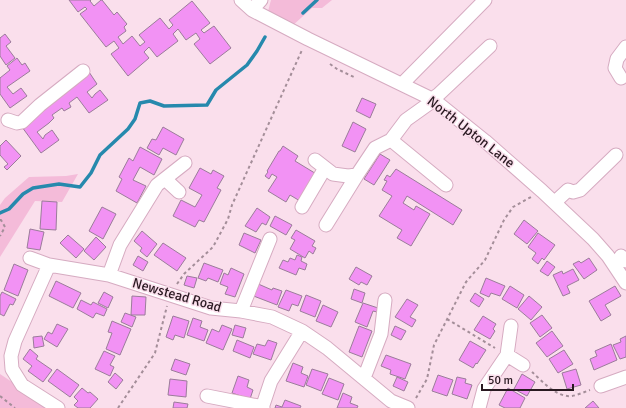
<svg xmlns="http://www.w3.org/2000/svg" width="626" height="408" font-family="Signika,sans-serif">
<rect width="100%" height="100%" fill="#fadfec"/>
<path fill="#f4bbd9" d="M271,0H332L322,8H312L291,27L267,15Z
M78,174L62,202L35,201L0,257V205L5,198L29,177L66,176Z
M0,374L51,408H0Z"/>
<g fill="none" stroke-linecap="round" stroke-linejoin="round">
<path stroke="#2689ad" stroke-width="3.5" d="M303,13L317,0
M0,213L9,209L23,194L33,188L59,184L80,187L91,173L100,155L128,129L135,119L140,103L150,101L164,106L207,105L216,90L247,65L257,51L265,37"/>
</g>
<path fill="#f292f4" stroke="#9b7c9a" d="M69,0H91L90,1L94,6L101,0H102L114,15L117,12L127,24L124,27L126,31L118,37L123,44L132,36L140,46L145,42L139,35L160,18L169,29L173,25L169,20L192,1L210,23L201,30L204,33L214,26L231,48L210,64L194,44L200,39L196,33L186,40L178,29L173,34L178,41L157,57L149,47L144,52L149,58L128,76L111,54L119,48L114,41L106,47L80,14L87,9L85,7L78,12Z
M5,34L11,42L6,46L15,58L6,65L0,56V38Z
M17,58L22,65L25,63L30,71L7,87L13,94L21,88L27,96L10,108L0,94V78L10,70L7,66Z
M89,72L97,84L87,92L92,98L95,94L100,90L108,100L89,113L77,97L69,103L71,107L64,111L62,108L52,115L54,118L49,123L37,132L43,139L45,135L52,130L59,140L41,153L22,127L40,114L37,111Z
M362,98L376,104L370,118L356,111Z
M353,122L366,129L355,152L342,146Z
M163,127L184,139L176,155L163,148L159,155L147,148L152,139L156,140Z
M6,140L21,156L7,170L4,167L8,164L0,155V146Z
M283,146L298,156L295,161L318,175L300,201L290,195L286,202L268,191L277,177L272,174L269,179L265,176L268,172L267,171L279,151H280Z
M140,147L162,159L154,175L140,167L133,180L146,186L137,203L116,191L122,179L119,177L129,158L133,161Z
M380,154L390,160L374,185L364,179Z
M200,168L211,174L213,170L224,176L217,188L221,190L204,222L199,220L195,227L173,216L181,200L195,207L202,195L189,188Z
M396,169L462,210L453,225L407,196L403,203L414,210L416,206L430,214L411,246L397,238L402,230L379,216L392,196L382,190L387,181L384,180L387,175L390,177Z
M42,201L57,202L56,230L40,229Z
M102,207L116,214L103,239L89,231Z
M257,208L270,217L266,225L262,223L256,232L245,226Z
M275,216L292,225L286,235L270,226Z
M524,220L538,231L527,244L514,234Z
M30,229L44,232L40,250L27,248Z
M296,230L315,241L312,246L316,248L313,254L309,251L305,258L290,249L295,240L291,238Z
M142,231L157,244L147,257L140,251L142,248L134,241Z
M244,233L261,240L255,253L239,245Z
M538,233L555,245L544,260L542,258L538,264L532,259L536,253L528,247Z
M68,235L84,249L76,258L60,243Z
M96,237L106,247L94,260L84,251Z
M163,243L186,258L177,271L154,255Z
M297,255L302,257L301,261L307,264L305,270L299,268L296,275L279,268L283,260L288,262L290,258L295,260Z
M138,256L148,262L143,271L133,265Z
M589,258L597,270L584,279L573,264L579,261L581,263Z
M547,261L555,267L548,276L540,271Z
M204,263L223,270L218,282L208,278L206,281L198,278Z
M14,264L28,270L18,296L4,290Z
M356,267L372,276L367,285L361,282L359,285L349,279Z
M231,268L244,274L235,297L225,294L228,287L220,284L224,273L228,275Z
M573,269L579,280L567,286L570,293L563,296L553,275L562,271L563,274Z
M187,276L197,278L194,288L184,285Z
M486,278L505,286L500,296L491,293L489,297L480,293Z
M56,281L81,293L73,308L49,296Z
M256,283L272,290L273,288L282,291L277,305L251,295Z
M510,286L524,295L517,308L502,299Z
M615,286L621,296L605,305L611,315L601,321L589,301Z
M354,289L365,293L362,303L351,299Z
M286,290L302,296L298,306L292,304L289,311L278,307Z
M2,292L16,299L13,305L10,304L4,316L0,314V296Z
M104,292L113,297L108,308L98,303Z
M475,293L484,299L479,307L470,301Z
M306,295L321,301L315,317L300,311Z
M132,296L146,297L145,315H131Z
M529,296L542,307L531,320L518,309Z
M407,299L418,305L410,317L416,320L412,327L395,317Z
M81,300L91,305L93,302L107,309L104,316L96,313L93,318L77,309Z
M363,303L378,308L377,312L373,311L367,327L355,322Z
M323,305L338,312L331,327L316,321Z
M125,313L136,317L132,327L121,322Z
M542,315L552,328L540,337L530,323Z
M173,316L189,321L184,338L175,335L173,340L166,337Z
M483,316L496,324L493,329L495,331L490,339L474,330Z
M193,318L202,321L200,327L208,330L204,341L187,335Z
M112,321L131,329L120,355L106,349L112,333L108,332Z
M57,324L68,329L57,347L44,339L48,332L52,334Z
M222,325L232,329L223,350L206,343L212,329L219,332Z
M235,325L246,328L243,338L232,335Z
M359,326L372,331L362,357L349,352Z
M395,326L406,331L401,340L391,335Z
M552,331L563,346L547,357L536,343Z
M42,336L44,346L34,348L33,337Z
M626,336V357L620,359L613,345L621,342L620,339Z
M237,340L254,347L250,358L233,351Z
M268,340L277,343L271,360L253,354L257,344L265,346Z
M470,341L486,350L477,364L476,363L473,368L459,360Z
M611,344L617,360L594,370L590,359L597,356L595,351Z
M30,349L38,356L36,359L52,370L43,382L28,371L32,366L23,359Z
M564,350L573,364L558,373L549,359Z
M104,351L115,356L110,365L114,367L110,376L95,369Z
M386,355L411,364L405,379L390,374L391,370L381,366Z
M175,359L190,364L186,375L171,370Z
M293,363L303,367L301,373L308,376L304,387L286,381Z
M57,369L79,385L70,397L48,381Z
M312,369L328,374L321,391L306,385Z
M576,369L581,385L567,389L562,373Z
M115,373L123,380L116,389L108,382Z
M522,374L535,382L527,396L514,389Z
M438,375L453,380L447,396L432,391Z
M238,376L249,380L247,387L253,390L250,399L232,393Z
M397,377L408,382L404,391L393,386Z
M457,377L466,379L465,383L472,385L467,399L452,394Z
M329,378L344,384L338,400L322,394Z
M170,379L187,381L186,397L168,395Z
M82,388L88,393L90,392L98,399L90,408H78L74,405L78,401L74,397Z
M508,388L525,398L520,408H505L499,405Z
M343,393L352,397L350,403L358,406L357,408H337Z
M285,400L301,406L300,408H275L276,405L282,407Z
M593,401L599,408H585Z
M174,402L188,404L187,408H173Z"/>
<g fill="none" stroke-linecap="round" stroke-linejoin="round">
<g stroke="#d6abc1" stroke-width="15">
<path id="minor" d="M241,0L252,10L308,39L434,100L485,141L542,191L593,239L608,256L626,283
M252,10L261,0
M621,78L615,68L617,59L626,47
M402,84L485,0
M432,99L439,94L490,46
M8,120L17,123L22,122L40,105L83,71
M391,140L446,185
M315,160L333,174L348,176L357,175L375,148L391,140L406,120L434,100
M165,179L179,192
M555,202L568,190L573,192L580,190L616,155
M302,207L325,168
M326,225L357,175
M621,256L626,261
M30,258L49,265
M109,275L120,245L157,185L185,163
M241,311L270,239
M507,355L523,365
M364,378L381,334L385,300
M601,386L626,377
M207,396L263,407
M58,408L22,385L12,369L11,356L15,341L49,265L109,275L211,308L241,311L272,317L302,331L327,348L391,401L408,408
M262,408L271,381L302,331
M479,408L484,389L507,355L511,326"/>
</g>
<path stroke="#a48e99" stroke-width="2" stroke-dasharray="3 3" stroke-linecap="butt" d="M330,64L337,69L356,78
M0,220H1L5,227L0,236
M177,284L184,274L213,247L228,219L232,205L302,50
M447,319L495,348
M532,372C542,381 557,398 572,396C578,395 584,392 590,390
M0,396L15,408
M416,398L427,379L434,345L466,282L485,260L504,220L513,207L531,197
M118,408L155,353L167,306"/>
<use href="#minor" stroke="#fff" stroke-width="13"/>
</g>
<g text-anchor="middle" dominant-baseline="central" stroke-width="3" stroke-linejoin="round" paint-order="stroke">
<g font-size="14" fill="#291921" stroke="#fadfec">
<text transform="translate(471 132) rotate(38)">North Upton Lane</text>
<text transform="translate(177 295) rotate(16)">Newstead Road</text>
</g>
</g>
<path d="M482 384v6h91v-6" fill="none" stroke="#291921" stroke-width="2"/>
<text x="488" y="384" font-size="12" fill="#291921" stroke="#fadfec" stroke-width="3" paint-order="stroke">50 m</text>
</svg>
